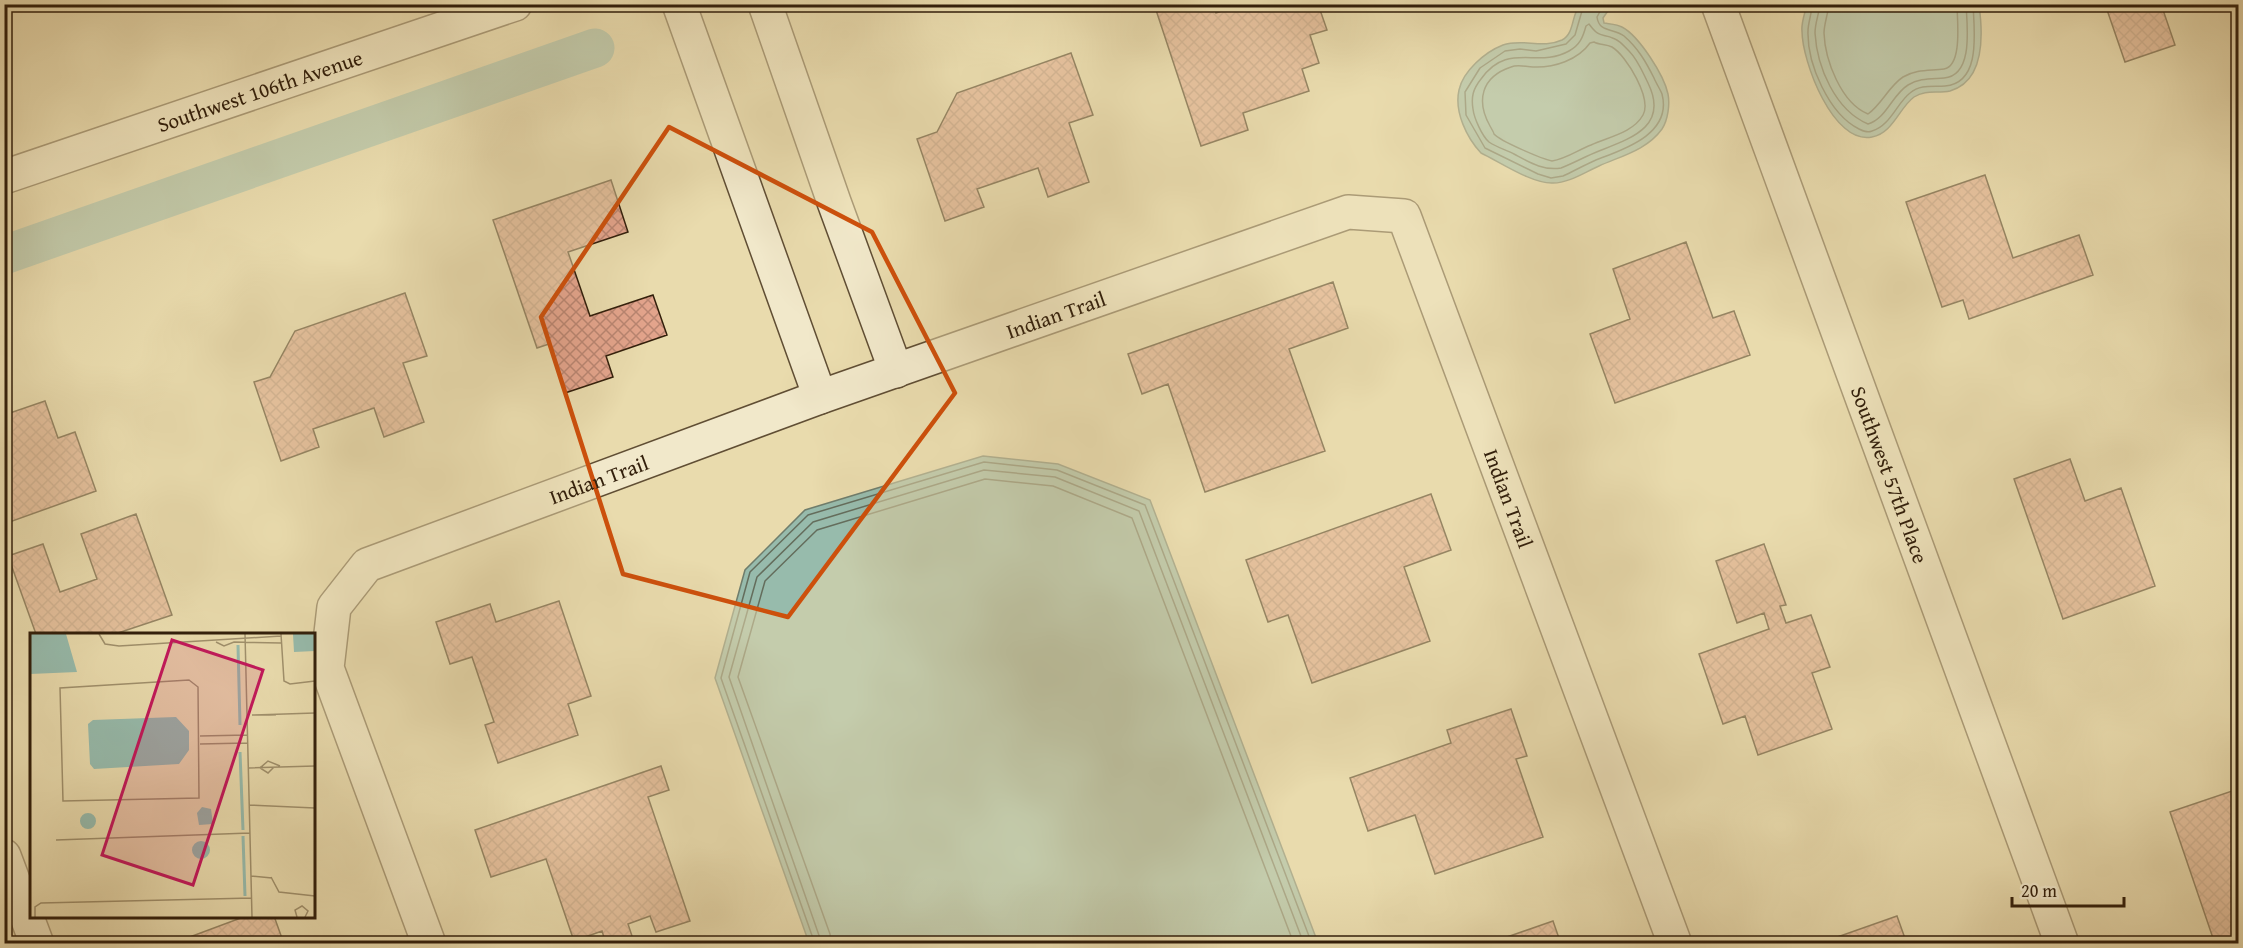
<svg xmlns="http://www.w3.org/2000/svg" width="2243" height="948" font-family="'Gentium Book Plus',serif">
<defs>
<pattern id="building-cross-hatch" width="8" height="8" patternUnits="userSpaceOnUse" patternTransform="scale(1.5)"><rect width="8" height="8" fill="#e3a48c"/><path d="M0 0l8 8M0 8l8-8" fill="none" stroke="#b98571"/></pattern>
</defs>
<rect width="100%" height="100%" fill="#e9dbad"/>
<filter id="stains"><feTurbulence type="fractalNoise" baseFrequency=".00333" numOctaves="4"/><feColorMatrix values="0 0 0 0 .2 0 0 0 0 .09 0 0 0 0 .02 0 0 0 .5 -.17"/></filter>
<radialGradient id="worn" r=".72"><stop offset=".6" stop-color="#630" stop-opacity="0"/><stop offset="1" stop-color="#630" stop-opacity=".3"/></radialGradient>
<path fill="#97bbac" stroke="#6f7d6c" stroke-width="1.5" d="M1807,4L1979,5C1983,34 1985,81 1950,91C1938,94 1926,89 1914,97C1899,108 1893,133 1872,137C1833,145 1802,61 1802,31C1801,23 1805,13 1807,4Z
M1580,5H1612L1603,18L1604,23C1610,24 1617,24 1622,27C1639,36 1664,75 1668,94C1670,104 1668,120 1662,129C1647,150 1621,156 1599,166C1585,172 1569,183 1553,183C1532,184 1500,162 1481,153C1467,138 1454,112 1459,90C1463,71 1485,52 1503,45C1522,38 1543,49 1562,40C1575,33 1571,15 1580,5Z
M983,456L1058,464L1150,500L1318,943H809L715,678L745,570L805,510Z"/>
<g fill="none" stroke-linecap="round" stroke-linejoin="round">
<path stroke="#646d5c" stroke-width="1.5" d="M1584,4L1575,35L1566,44L1536,51L1520,49L1505,51L1480,68L1465,92L1466,115L1485,148L1538,174L1551,178L1563,176C1576,170 1588,163 1601,158C1628,148 1672,132 1662,94C1660,89 1656,83 1654,78C1646,62 1638,48 1624,36C1614,28 1599,33 1597,17L1604,4
M1812,4C1812,13 1808,23 1808,31C1807,64 1829,114 1859,129C1863,131 1867,133 1872,131C1890,126 1897,103 1910,93C1921,84 1933,87 1945,86C1982,83 1974,30 1973,4
M1820,4C1819,14 1815,23 1815,33C1817,67 1835,110 1868,124C1886,119 1892,95 1908,85C1919,78 1931,79 1944,78C1974,76 1967,25 1966,4
M1829,4C1828,14 1824,24 1824,33C1825,60 1841,103 1868,114C1882,104 1889,86 1903,77C1917,69 1930,71 1944,69C1963,66 1957,19 1957,4
M1589,24C1601,40 1601,32 1615,39C1620,41 1625,47 1629,51C1638,60 1642,71 1648,83C1669,126 1632,138 1599,151C1586,156 1574,163 1561,168C1543,171 1529,162 1514,154C1506,150 1496,147 1489,142C1482,136 1474,118 1473,109C1471,97 1473,89 1481,79C1508,41 1537,69 1569,51C1580,45 1583,37 1586,26Z
M1594,42C1599,45 1606,44 1612,47C1627,56 1652,99 1643,115C1633,133 1608,137 1591,145C1578,150 1566,159 1552,161C1542,159 1500,141 1494,134C1494,133 1490,126 1490,126C1476,101 1481,77 1511,67C1518,64 1526,67 1533,67C1554,68 1578,60 1590,43Z
M815,944L721,678L750,572L808,515L984,462L1057,470L1145,505L1312,944
M822,944L729,677L757,577L813,522L984,470L1055,477L1139,511L1304,944
M831,944L830,934L738,677L765,581L817,530L985,479L1053,486L1132,518L1294,944"/>
<path stroke="#97bbac" stroke-width="39" d="M4,255L595,48"/>
</g>
<path fill="url(#building-cross-hatch)" stroke="#321f0b" stroke-width="1.5" d="M1154,4H1213L1216,13L1241,4H1318L1327,30L1310,35L1319,63L1302,69L1309,91L1243,113L1248,130L1201,146Z
M2105,4H2161L2175,45L2125,62Z
M1071,53L1093,115L1069,123L1089,182L1048,197L1038,168L977,189L984,207L945,221L917,139L937,132L957,93Z
M1985,175L2013,258L2079,235L2093,275L1969,319L1963,300L1942,307L1906,202Z
M611,180L628,232L568,252L590,316L653,295L667,335L606,356L613,377L565,393L549,344L537,348L493,220Z
M1686,242L1713,318L1734,311L1750,355L1615,403L1590,334L1630,319L1613,269Z
M1333,282L1348,328L1289,349L1325,451L1205,492L1168,384L1142,394L1128,354Z
M405,293L427,356L403,363L424,422L384,437L374,408L313,429L319,447L281,461L254,382L270,377L295,331Z
M45,401L58,438L75,432L96,491L4,524V415Z
M2070,459L2085,501L2121,488L2155,586L2063,619L2014,479Z
M1431,494L1451,550L1404,567L1430,641L1312,683L1288,615L1268,622L1246,560Z
M136,514L172,615L115,634H36L8,556L43,544L60,592L97,579L81,534Z
M1764,544L1786,605L1780,606L1786,623L1811,615L1830,667L1812,673L1832,729L1758,755L1745,716L1723,724L1699,654L1769,629L1764,613L1737,623L1716,561Z
M559,601L591,696L568,704L578,735L498,763L485,725L494,722L472,657L450,664L436,622L490,604L496,622Z
M1511,709L1527,756L1516,759L1543,837L1435,874L1415,815L1368,831L1350,778L1451,743L1447,730Z
M661,766L669,790L648,797L690,921L656,932L650,916L628,924L634,942L629,944H606L602,931L574,941L546,859L491,877L475,830Z
M2238,789V940L2228,944H2215L2170,812Z
M246,916H274L284,944H171Z
M1897,916L1907,944H1823V942Z
M1553,921L1561,944H1487Z"/>
<g fill="none" stroke-linecap="round" stroke-linejoin="round">
<g stroke="#604e34" stroke-width="36">
<g id="street">
<path d="M679,4L820,397"/>
<path d="M765,4L834,202L896,371"/>
<path id="s1" d="M1718,4L2062,944"/>
<path id="s2" d="M4,177L515,4"/>
<path d="M4,856L37,944"/>
<path id="s3" d="M429,944L327,668L334,607L367,565L820,397L1348,212L1404,216L1675,944"/>
</g>
</g>
<use href="#street" stroke="#f1e8ca" stroke-width="33"/>
</g>
<path d="M0 0H2243V948H0ZM669,127L872,232L955,393L788,617L623,574L541,317Z" fill="#e9dbad" fill-opacity=".55" fill-rule="evenodd"/>
<path fill="none" stroke="#cd500c" stroke-width="4.5" stroke-linejoin="round" d="M669,127L872,232L955,393L788,617L623,574L541,317Z"/>
<g text-anchor="middle" dominant-baseline="central" stroke-width="4.5" stroke-linejoin="round" paint-order="stroke">
<g font-size="21" fill="#321f0b" stroke="#f1e8ca">
<text stroke="none"><textPath href="#s2" startOffset="270">Southwest 106th Avenue</textPath></text>
<text stroke="none"><textPath href="#s3" startOffset="1142">Indian Trail</textPath></text>
<text stroke="none"><textPath href="#s1" startOffset="501">Southwest 57th Place</textPath></text>
<text stroke="none"><textPath href="#s3" startOffset="656">Indian Trail</textPath></text>
<text stroke="none"><textPath href="#s3" startOffset="1809">Indian Trail</textPath></text>
</g>
</g>
<g transform="translate(30 633)">
<rect width="285" height="285" fill="#e9dbad"/>
<path d="M0,1H36L47,39L0,41ZM263,1H285V18L264,19ZM146,84L159,98V117L149,131L64,136L60,131L58,91L63,87ZM172,174L181,176L183,191L169,192L167,180ZM50 188a8 8 0 1 1 16 0a8 8 0 1 1-16 0ZM162 217a9 9 0 1 1 18 0a9 9 0 1 1-18 0Z" fill="#97bbac"/>
<path fill="none" stroke="#97bbac" stroke-width="3" d="M208,12L210,92M210,119L213,197M213,203L215,263"/>
<path fill="none" stroke="#a0906c" stroke-width="1.5" d="M69,1L75,11L89,13L251,3M215,1L222,284M251,1L254,48L260,51L285,48M186,9L194,13L204,9L251,10M159,47L168,54L169,165L33,168L30,55ZM222,82H246M224,82L285,80M170,103L217,102M170,111L217,110M244,134L238,140L230,135L238,128L250,133M218,135L285,133M219,172L285,175M26,207L220,200M221,243L242,245M241,244L249,259L285,263M5,284V274L11,270L222,265M267,284L265,277L272,273L278,278L275,284"/>
<path fill="#c2185b" fill-opacity="0.15" stroke="#c2185b" stroke-width="3" d="M142,7L233,37L163,252L72,222Z"/>
<rect width="285" height="285" fill="none" stroke="#321f0b" stroke-width="3"/>
</g>
<rect width="2243" height="948" fill="none" stroke="#e9dbad" stroke-width="24"/>
<rect x="6" y="6" width="2231" height="936" fill="none" stroke="#321f0b" stroke-width="3"/>
<rect x="12" y="12" width="2219" height="924" fill="none" stroke="#321f0b" stroke-width="1.5"/>
<path d="M2012 897v9h112v-9" fill="none" stroke="#321f0b" stroke-width="3"/>
<text x="2021" y="897" font-size="18" fill="#321f0b" stroke="#f1e8ca" stroke-width="4.5" paint-order="stroke">20 m</text>
<rect width="100%" height="100%" filter="url(#stains)"/>
<rect width="100%" height="100%" fill="url(#worn)"/>
</svg>
